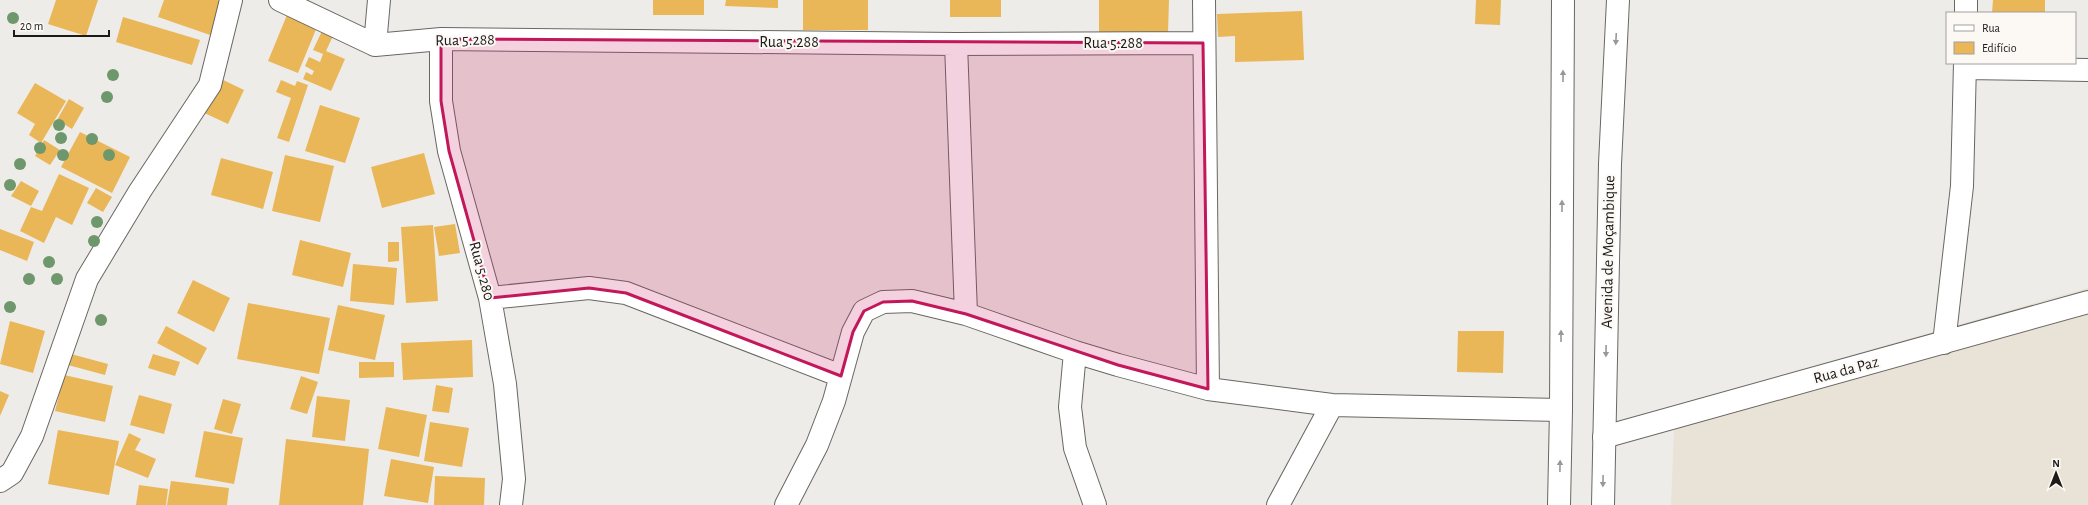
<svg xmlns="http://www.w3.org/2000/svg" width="2088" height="505" font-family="'Alegreya Sans',sans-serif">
<rect width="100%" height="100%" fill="#eeece8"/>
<path fill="#e9e2d7" d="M2088,288V505H1671L1675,405Z"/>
<path fill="#e9b658" d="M56,0H98L86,36L48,24Z
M164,0H217L224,2L213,36L158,17Z
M653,0H704V15H653Z
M726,0H778V8L725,6Z
M803,0H868V30H803Z
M950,0H1001V17H950Z
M1099,0H1169L1168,33L1099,32Z
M1476,0H1501L1500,25L1475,24Z
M1993,0H2045V13H1992Z
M1302,11L1304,60L1235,62V36L1218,37L1217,14Z
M287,15L317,27L298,73L268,61Z
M123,17L200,40L192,65L116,42Z
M322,31L333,36L326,51L345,59L331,91L303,79L306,72L312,75L314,71L305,66L309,57L320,62L323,54L313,50Z
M217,77L244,90L228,124L200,111Z
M281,80L295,86L297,81L308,85L289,142L277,138L291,98L276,92Z
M35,83L66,101L41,143L29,135L35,124L17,113Z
M69,99L84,108L72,129L57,120Z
M320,105L360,118L345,163L305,151Z
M80,132L130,157L112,193L61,167Z
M44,140L60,150L50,165L35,156Z
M424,153L435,194L382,208L371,167Z
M285,155L334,166L320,222L272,211Z
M221,158L273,172L263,209L211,195Z
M59,174L89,188L72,225L56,217L44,243L20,231L31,207L42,211Z
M21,181L39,191L31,206L11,196Z
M96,188L112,197L103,212L87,203Z
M455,224L460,253L439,256L434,227Z
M433,225L438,301L406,303L401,227Z
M0,229L34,242L27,261L0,250Z
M300,240L351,253L343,287L292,275Z
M388,242H399V261L388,262Z
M353,264L397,268L394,305L350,301Z
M193,280L230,298L214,332L177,313Z
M248,303L330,318L319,374L237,359Z
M338,305L385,315L375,360L328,350Z
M10,321L45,331L33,373L0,364Z
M166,326L207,348L198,365L157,343Z
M1458,331H1504L1503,373L1457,372Z
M472,340L473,377L403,380L401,343Z
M71,354L108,364L105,375L68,365Z
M153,354L180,362L175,376L148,368Z
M359,362H394V377L359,378Z
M64,375L113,386L105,422L55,411Z
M301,376L318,382L307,414L290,409Z
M436,385L453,388L449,413L432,411Z
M0,391L9,395L0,416Z
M139,395L172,404L164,434L130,425Z
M317,396L350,400L345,441L312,437Z
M223,399L241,404L232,434L214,429Z
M386,407L427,415L419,457L378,449Z
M430,422L469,428L462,467L424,461Z
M58,430L119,441L109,495L48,484Z
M204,431L243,438L234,484L195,477Z
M129,433L141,439L135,450L156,459L148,478L115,465Z
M286,439L369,449L363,505H279Z
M391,459L434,467L428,503L384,496Z
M435,476L485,478L484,505H434Z
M171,481L229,488L227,505H167Z
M139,485L168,489L166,505H136Z"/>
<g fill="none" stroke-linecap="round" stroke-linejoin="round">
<g stroke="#696763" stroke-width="24">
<path id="minor" d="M280,0L375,45
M1204,0L1208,389
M1966,13V0
M441,39V101L449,151L490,298L505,384L514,479L511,505
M956,44L966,314
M375,45L441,39L956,44L1203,43
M375,45L379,0
M1965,68L2088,70
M490,298L589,288L626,293L841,376
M1944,343L1962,186L1965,63
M1604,437L2088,302
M0,481L12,473L32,436L87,279L140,191L210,85L231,0
M786,505L817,445L834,401L853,332L864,311L883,302L912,301L966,314L1075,352
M1095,505L1075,448L1070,407L1075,352L1118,365L1208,389L1332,405L1561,410
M1278,505L1332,405"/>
</g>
<g stroke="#696763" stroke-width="24">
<path id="highway" d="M1559,505L1561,410L1563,0
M1603,505L1610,164L1618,0"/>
</g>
<use href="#minor" stroke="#fff" stroke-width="22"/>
<use href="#highway" stroke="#fff" stroke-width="22"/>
</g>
<g fill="#6e976c">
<circle cx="13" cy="18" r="6"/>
<circle cx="113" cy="75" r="6"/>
<circle cx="107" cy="97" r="6"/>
<circle cx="59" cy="125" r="6"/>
<circle cx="61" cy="138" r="6"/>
<circle cx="92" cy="139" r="6"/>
<circle cx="40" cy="148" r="6"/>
<circle cx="63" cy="155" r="6"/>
<circle cx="109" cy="155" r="6"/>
<circle cx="20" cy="164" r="6"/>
<circle cx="10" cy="185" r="6"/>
<circle cx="97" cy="222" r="6"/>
<circle cx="94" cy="241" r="6"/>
<circle cx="49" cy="262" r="6"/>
<circle cx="29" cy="279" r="6"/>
<circle cx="57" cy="279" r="6"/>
<circle cx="10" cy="307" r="6"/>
<circle cx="101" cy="320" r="6"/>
</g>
<defs><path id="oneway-solid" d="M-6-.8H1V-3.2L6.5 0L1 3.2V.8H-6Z"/></defs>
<g fill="#999898">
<use href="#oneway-solid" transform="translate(1616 39) rotate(93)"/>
<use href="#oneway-solid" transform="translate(1563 76) rotate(-90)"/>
<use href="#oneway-solid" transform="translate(1562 206) rotate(-90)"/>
<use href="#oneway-solid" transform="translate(1561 336) rotate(-90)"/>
<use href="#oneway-solid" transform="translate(1606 351) rotate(91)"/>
<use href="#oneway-solid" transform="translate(1560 466) rotate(-89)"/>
<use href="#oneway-solid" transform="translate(1603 481) rotate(91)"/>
</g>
<path fill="#c2185b" fill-opacity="0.2" stroke="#c2185b" stroke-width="3" stroke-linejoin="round" d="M441,39L1203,43L1208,389L1118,365L966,314L912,301L883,302L864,311L853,332L841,376L626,293L589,288L490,298L449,151L441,101Z"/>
<g text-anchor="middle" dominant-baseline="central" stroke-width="4" stroke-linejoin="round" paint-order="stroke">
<g font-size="16" fill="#1c1b1a" stroke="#fcf9f5">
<text transform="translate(465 40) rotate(-1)">Rua 5.288</text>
<text x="789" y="42">Rua 5.288</text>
<text x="1113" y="43">Rua 5.288</text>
<text transform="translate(1608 252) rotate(-89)">Avenida de Moçambique</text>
<text transform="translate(482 271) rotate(75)">Rua 5.280</text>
<text transform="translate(1846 370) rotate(-15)">Rua da Paz</text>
</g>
</g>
<rect x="1946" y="12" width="130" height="52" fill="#fcf9f5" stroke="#a2a09d"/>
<rect x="1954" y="25" width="20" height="6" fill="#ffffff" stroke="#a2a09d"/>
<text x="1982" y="32" font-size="12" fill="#1c1b1a">Rua</text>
<rect x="1954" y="42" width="20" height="12" fill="#e9b658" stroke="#a2a09d"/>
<text x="1982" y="52" font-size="12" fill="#1c1b1a">Edifício</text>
<g transform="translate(2056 473)" stroke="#fcf9f5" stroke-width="3" paint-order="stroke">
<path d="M0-3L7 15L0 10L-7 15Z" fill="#1c1b1a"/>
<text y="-6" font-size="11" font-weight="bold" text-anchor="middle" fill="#1c1b1a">N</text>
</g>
<path d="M14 30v6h95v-6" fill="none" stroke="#1c1b1a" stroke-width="2"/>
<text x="20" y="30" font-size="12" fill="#1c1b1a" stroke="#fcf9f5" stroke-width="3" paint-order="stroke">20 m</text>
</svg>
